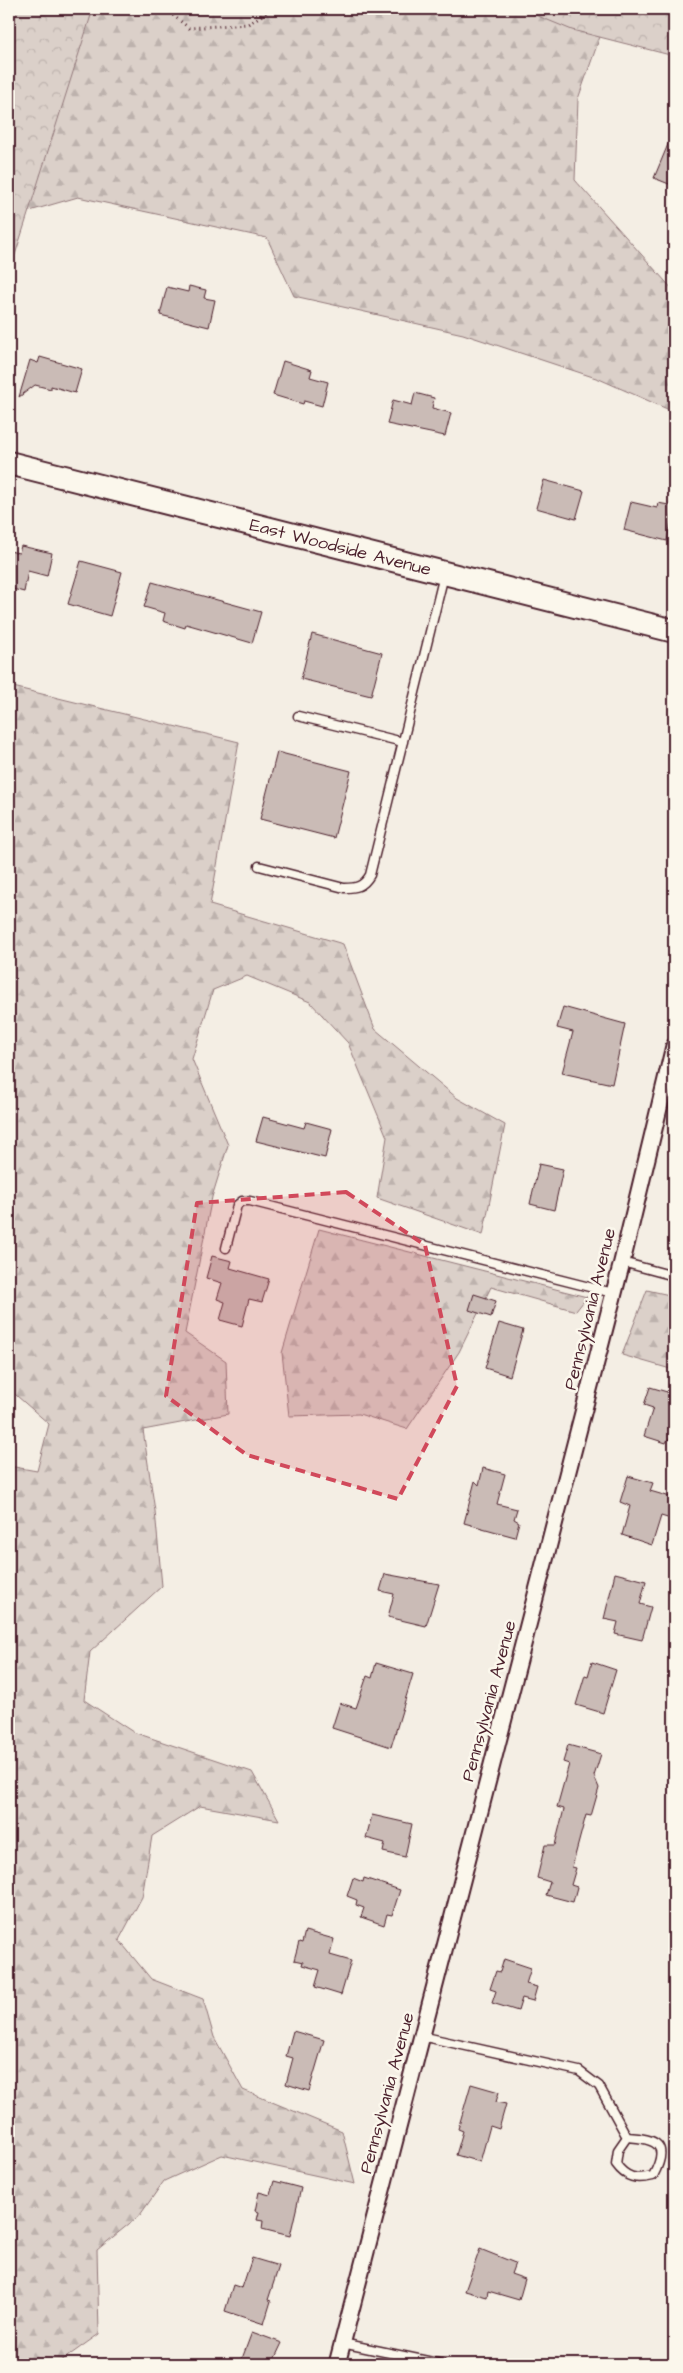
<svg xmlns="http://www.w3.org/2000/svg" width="683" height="2373" font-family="'Architects Daughter',sans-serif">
<defs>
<pattern id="forest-firs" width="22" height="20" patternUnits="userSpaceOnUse" patternTransform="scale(1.25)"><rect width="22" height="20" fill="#dbd0c9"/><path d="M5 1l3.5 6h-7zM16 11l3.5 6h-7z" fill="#bdb2ad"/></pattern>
<pattern id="park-crowns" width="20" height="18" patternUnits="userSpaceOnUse" patternTransform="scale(1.25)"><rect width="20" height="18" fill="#dbd0c9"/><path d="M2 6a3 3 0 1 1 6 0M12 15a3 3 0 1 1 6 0" fill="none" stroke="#bdb2ad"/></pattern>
</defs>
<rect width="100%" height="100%" fill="#f4eee4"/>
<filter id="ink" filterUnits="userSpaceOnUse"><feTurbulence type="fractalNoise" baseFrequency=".02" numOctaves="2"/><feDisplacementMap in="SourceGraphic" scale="10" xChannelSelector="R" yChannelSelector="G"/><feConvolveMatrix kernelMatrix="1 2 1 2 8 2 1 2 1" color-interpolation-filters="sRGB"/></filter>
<g filter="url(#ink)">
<path fill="url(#forest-firs)" stroke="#92787a" d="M9,9H622L609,11L578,99L575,180L674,291V412L599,379L463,334L294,296L267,238L78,197L9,217Z
M9,686L239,742L210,905L343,944L375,1029L457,1098L505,1125L483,1235L377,1198L387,1137L348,1043L310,1002L247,976L213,990L192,1059L228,1145L212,1197L185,1333L226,1361L228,1414L143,1430L155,1511L162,1586L90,1652L84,1700L133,1732L252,1772L279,1820L200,1806L152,1836L142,1897L119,1940L151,1979L203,1999L214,2037L243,2090L342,2131L355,2184L222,2155L164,2181L140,2215L97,2250L99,2334L57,2364H9V1466L37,1471L49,1424L9,1389Z
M319,1229L587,1297L576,1311L491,1287L459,1352L407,1429L359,1414L289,1416L282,1353Z
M647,1290L674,1296V1370L622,1355Z"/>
<path fill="url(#park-crowns)" stroke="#92787a" d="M9,9H93L15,255L9,254Z
M521,9H674V56L572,30Z"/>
<path fill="#cabbb6" stroke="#4a1f2b" d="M674,130V186L654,178Z
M189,286L206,290L204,298L215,300L209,327L160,315L167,287L188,292Z
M40,357L82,369L75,393L51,386V389L35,385L19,397L30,360L38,363Z
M283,361L312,370L310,377L328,382L322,406L304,401L303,404L273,395Z
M415,393L434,398L432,408L451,413L445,436L387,424L393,400L412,405Z
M544,480L584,491L576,519L536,508Z
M631,502L657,508L658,503L674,506L667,541L624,530Z
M21,546L52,553L47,576L28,571L24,592L9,588V551L19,553Z
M81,561L122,572L110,616L68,604Z
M152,582L261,612L252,643L186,624L185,628L163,621L165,613L144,607Z
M312,634L382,653L371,696L301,679Z
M277,752L351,771L334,838L260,819Z
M563,1007L625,1024L612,1084L562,1073L573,1032L557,1028Z
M263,1117L304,1128L306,1122L332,1129L325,1158L256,1141Z
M539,1164L563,1169L554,1210L530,1204Z
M212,1256L232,1261L230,1268L269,1279L262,1302L249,1299L242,1326L220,1320L225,1302L217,1299L222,1283L206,1278Z
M474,1294L496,1301L491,1317L469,1310Z
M499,1323L523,1330L510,1376L485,1368Z
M650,1387L674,1394V1409L670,1421L674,1423V1441L668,1439L666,1443L644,1436L653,1408L644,1405Z
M483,1468L505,1474L497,1504L517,1509L514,1519L519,1522L515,1537L464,1523L475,1481L479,1485Z
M628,1476L653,1483L650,1491L674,1498V1520L661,1516L652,1545L622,1535L630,1506L620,1502Z
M615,1573L646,1581L640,1604L651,1607L642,1640L615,1634L618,1622L604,1619Z
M385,1574L439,1584L426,1626L388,1617L394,1594L380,1591Z
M592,1662L616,1670L603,1713L576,1705L585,1675L588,1676Z
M376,1663L413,1674L391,1747L332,1728L340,1703L356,1708L367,1676L372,1678Z
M568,1745L601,1754L594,1776L599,1788L591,1816L586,1815L572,1867L576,1868L571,1885L577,1887L573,1902L546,1895L550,1882L537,1878L545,1845H555L564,1809L557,1807L569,1764L563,1762Z
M372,1815L412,1824L405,1857L383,1852L385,1843L366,1838Z
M353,1878L363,1882L364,1878L400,1890L392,1915L387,1914L384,1925L361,1917L364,1908L356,1905L357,1900L347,1896Z
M305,1931L334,1939L330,1955L351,1961L341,1995L315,1987L320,1970L302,1965L303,1962L294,1960L299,1942L302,1943Z
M504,1959L531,1968L526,1984L537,1987L533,2001L522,1998L518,2011L492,2003L496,1991L490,1989L496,1971L500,1972Z
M293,2031L324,2040L309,2091L286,2084L293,2058L286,2056Z
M471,2084L499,2092L496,2102L506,2104L499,2129L490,2126L480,2162L456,2155L463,2131L458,2129Z
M274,2181L301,2188L290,2236L262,2229L263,2221L257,2220L259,2212L255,2211L259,2192L270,2195Z
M480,2249L515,2263L511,2274L525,2279L519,2300L488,2291L487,2297L465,2291Z
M252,2258L279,2266L268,2300L271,2301L264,2324L225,2311L233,2285L242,2288Z
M252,2332L282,2343L272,2364H240Z"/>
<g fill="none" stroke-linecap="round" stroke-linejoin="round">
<g stroke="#4a1f2b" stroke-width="11">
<path id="lane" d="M298,716L403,742
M259,866L344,888C356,888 363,887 370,875L444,575
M226,1248L237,1205L242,1201H250L613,1293
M622,1262L674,1276
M421,2036L579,2071L599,2086L627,2137L618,2150L616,2164C626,2178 636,2180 653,2176C670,2144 657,2139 627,2137
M342,2343L442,2364"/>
</g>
<g stroke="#4a1f2b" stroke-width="19">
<path id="street" d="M337,2364L622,1262L674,1046"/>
</g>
<g stroke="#4a1f2b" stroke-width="26">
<g id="secondary">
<path id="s1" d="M9,463L674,631"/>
</g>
</g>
<path stroke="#4a1f2b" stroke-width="3" stroke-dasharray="1 4" stroke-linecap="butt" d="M165,9L189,28L248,24L272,9"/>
<use href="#lane" stroke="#fbf7ec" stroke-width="8"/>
<use href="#street" stroke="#fbf7ec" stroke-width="15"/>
<use href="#secondary" stroke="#fbf7ec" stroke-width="22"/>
</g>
</g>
<path fill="#d1495b" fill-opacity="0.2" stroke="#d1495b" stroke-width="4" stroke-dasharray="10 6" stroke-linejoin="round" d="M346,1192L425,1245L457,1386L398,1499L247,1455L166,1396L197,1203Z"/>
<g text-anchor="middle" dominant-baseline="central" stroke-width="5" stroke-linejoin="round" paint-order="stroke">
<g font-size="18" fill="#4a1f2b" stroke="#fbf7ec">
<text stroke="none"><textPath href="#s1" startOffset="342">East Woodside Avenue</textPath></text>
<text transform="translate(590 1309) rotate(-76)">Pennsylvania Avenue</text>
<text transform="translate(489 1701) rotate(-75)">Pennsylvania Avenue</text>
<text transform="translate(387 2093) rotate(-75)">Pennsylvania Avenue</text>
</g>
</g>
<rect width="683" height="2373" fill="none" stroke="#fbf7ec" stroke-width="30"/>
<rect x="15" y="15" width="653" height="2343" fill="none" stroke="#4a1f2b" stroke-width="2" filter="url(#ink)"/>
</svg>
